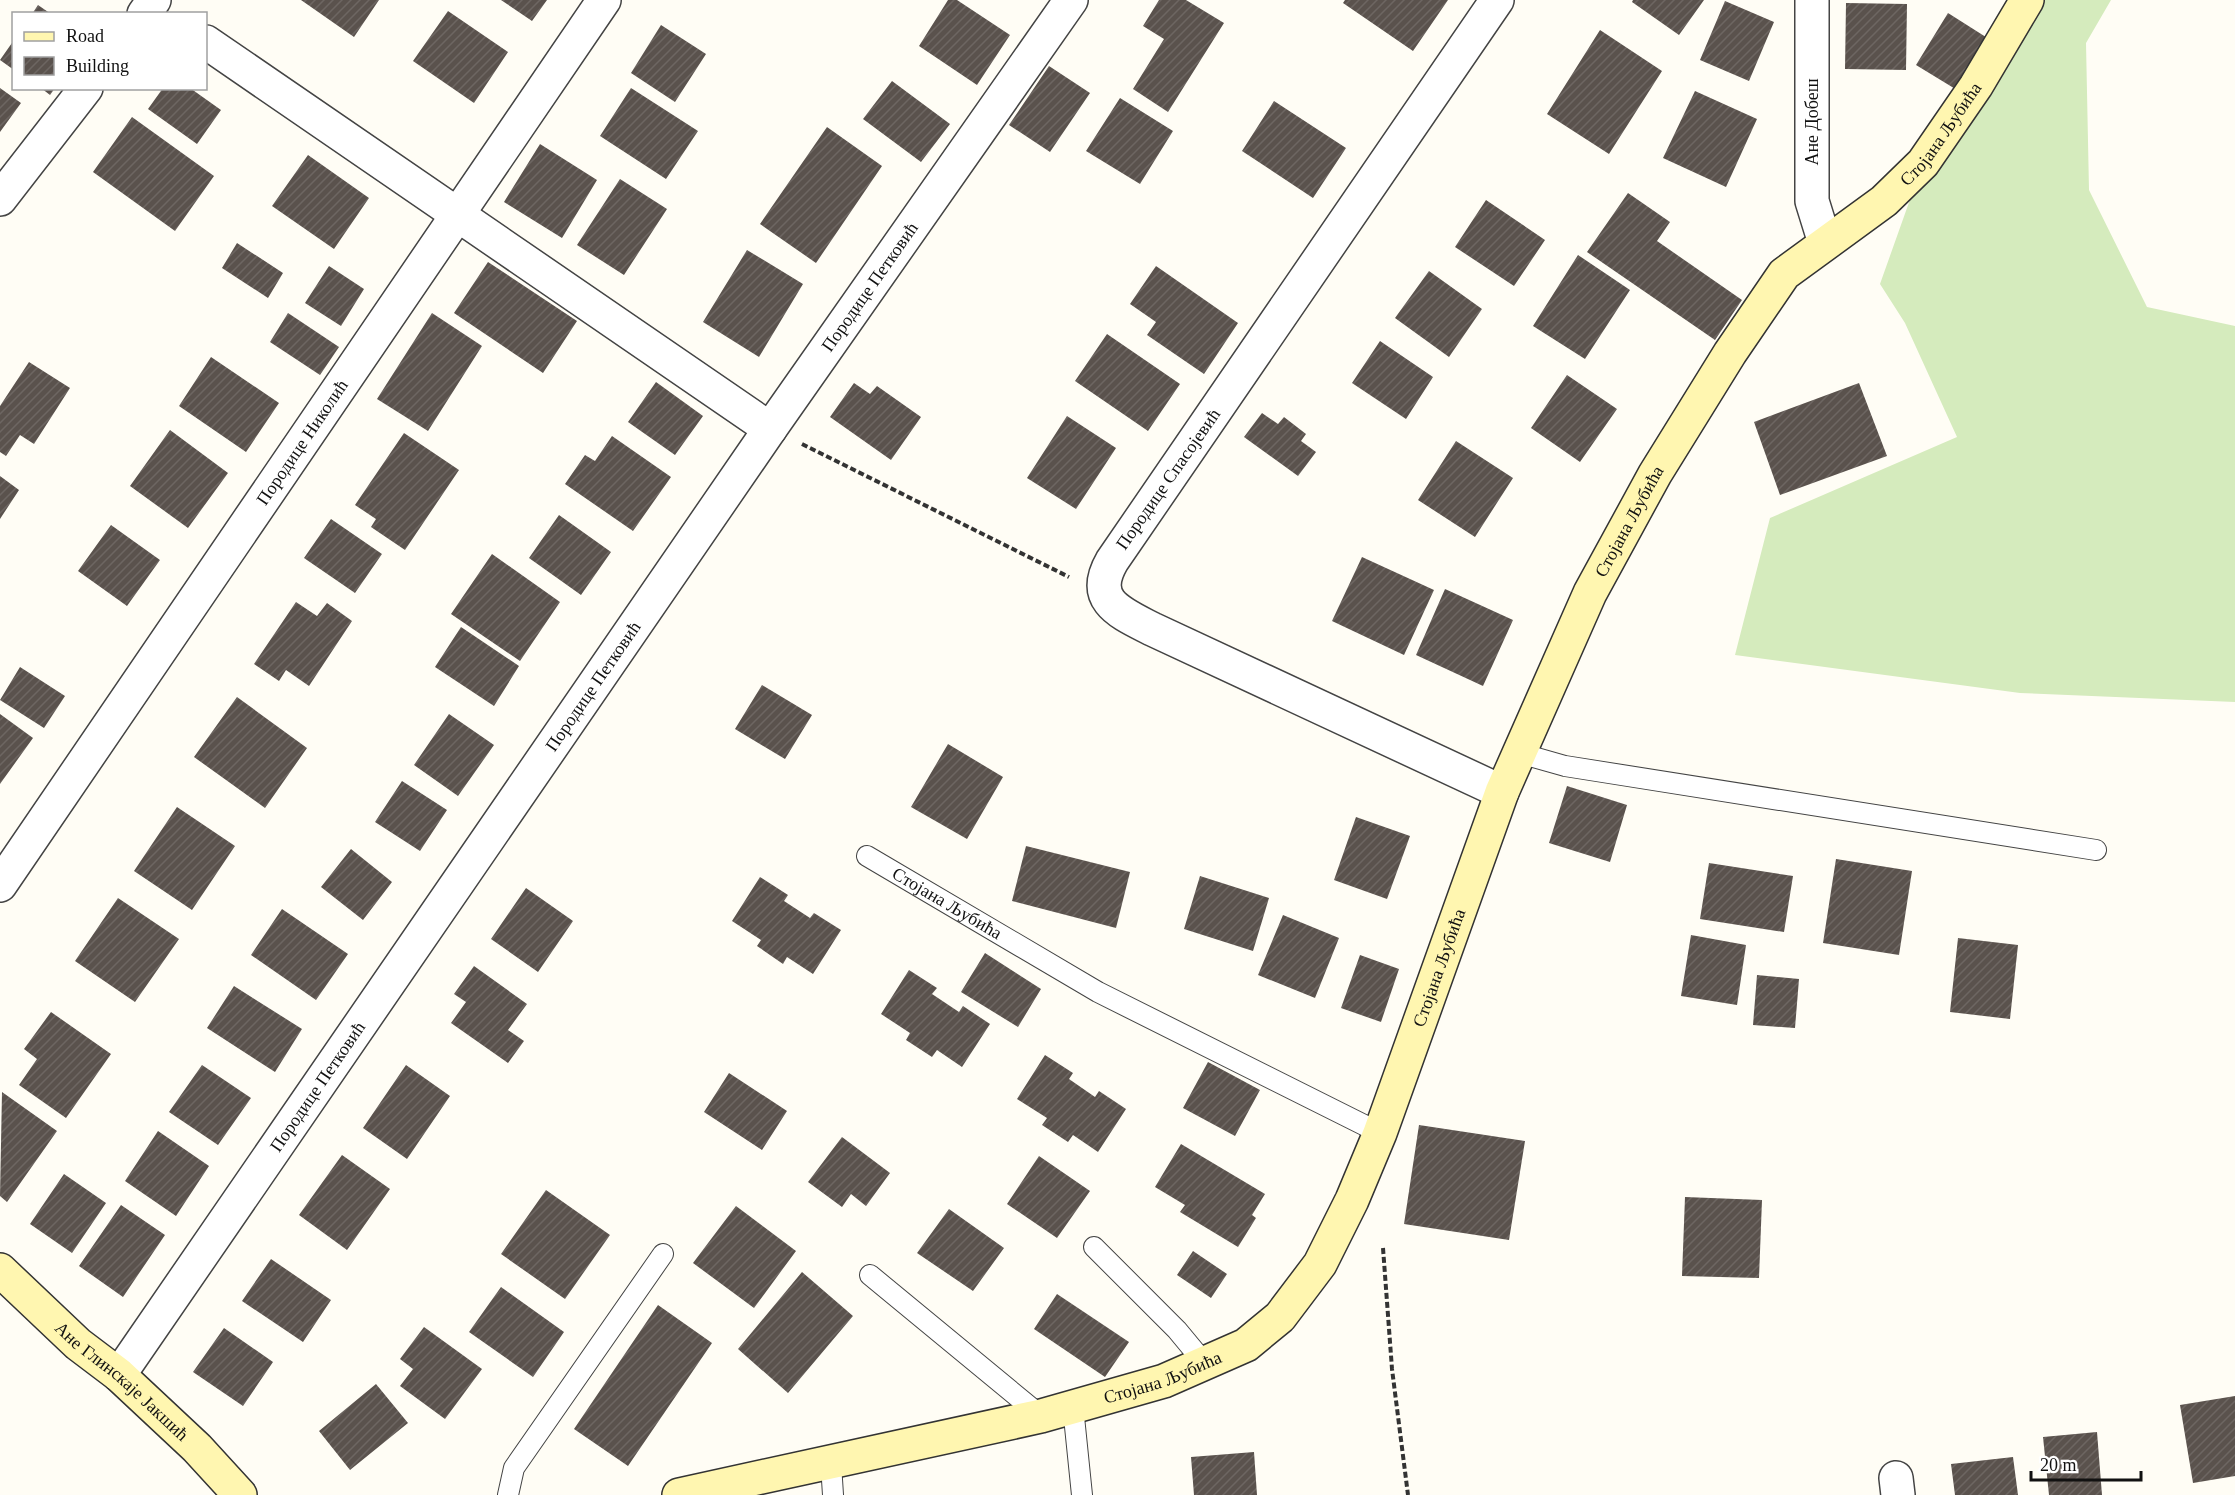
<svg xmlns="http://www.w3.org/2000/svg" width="2235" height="1495" font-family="'Times New Roman',serif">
<defs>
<pattern id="building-hatch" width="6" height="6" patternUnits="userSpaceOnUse" patternTransform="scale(1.5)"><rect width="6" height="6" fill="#5a524d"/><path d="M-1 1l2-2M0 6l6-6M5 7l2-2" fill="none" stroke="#6d6662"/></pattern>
</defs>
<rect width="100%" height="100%" fill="#fffdf5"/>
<path fill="#d5ebbd" d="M2027,0H2111L2086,43L2089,190L2147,307L2235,326V702L2020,693L1735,655L1770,518L1957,437L1905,323L1880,284L1923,163Z"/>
<path fill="url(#building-hatch)" d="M301,0H379L354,37Z
M501,0H547L532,21Z
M948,0H957L1010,35L977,85L919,46Z
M1159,0H1186L1224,23L1168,112L1133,89L1164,39L1143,26Z
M1345,0H1448L1413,51L1343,3Z
M1633,0H1704L1679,35L1632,2Z
M1725,1L1774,22L1749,81L1700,60Z
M1846,3L1907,4L1906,70L1845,69Z
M38,5L51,14H32Z
M448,11L508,52L474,103L413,61Z
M1948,13L1989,39L1957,90L1916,65Z
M661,25L706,54L675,102L631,73Z
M1600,30L1662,71L1609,154L1547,114Z
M14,40V70L0,60Z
M1049,66L1090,93L1050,152L1009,125Z
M892,81L950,124L921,162L863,119Z
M0,88L21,103L0,132Z
M41,88H55L50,95Z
M163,88H190L221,110L197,144L148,109Z
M631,88L698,131L666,179L600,136Z
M1695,91L1757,119L1726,187L1663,158Z
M1120,98L1173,131L1140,184L1086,151Z
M1274,101L1346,148L1313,198L1242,151Z
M132,117L214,176L175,231L93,172Z
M827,127L882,166L816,263L760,224Z
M540,144L597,180L562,238L504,202Z
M308,155L369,198L334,249L272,206Z
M620,179L667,209L624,275L577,245Z
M1628,193L1670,222L1657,241L1742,300L1715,340L1587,252Z
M1486,200L1545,240L1514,286L1455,247Z
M237,243L283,273L268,298L222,268Z
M747,250L803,284L759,357L703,322Z
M1578,255L1630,290L1585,359L1533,326Z
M488,262L577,321L543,373L454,313Z
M329,266L364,289L341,326L305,303Z
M1156,266L1238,323L1204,374L1147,335L1156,322L1130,304Z
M1429,271L1482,309L1449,357L1395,318Z
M288,313L339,347L320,375L270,342Z
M432,313L482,346L428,431L377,399Z
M1107,334L1180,384L1148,431L1075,381Z
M1380,341L1433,377L1406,419L1352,383Z
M211,357L279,403L246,452L179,406Z
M29,362L70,388L34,444L20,435L6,456L0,452V406Z
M1567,375L1617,409L1580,462L1531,428Z
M656,382L703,416L675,455L628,422Z
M854,383L870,394L877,386L921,417L891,460L830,417Z
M1859,383L1887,456L1780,495L1754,422Z
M1262,413L1278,424L1284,417L1306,434L1301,441L1316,452L1298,476L1244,437Z
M1067,416L1116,448L1076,509L1027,478Z
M170,430L228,473L188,528L130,486Z
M404,433L459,470L405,550L371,527L376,519L355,505Z
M612,436L671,477L633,531L565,484L585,455L595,461Z
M1456,441L1513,478L1475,537L1418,500Z
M0,476L19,490L0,519Z
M559,515L611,552L581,595L529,558Z
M331,519L382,554L355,593L304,558Z
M111,525L160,560L127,606L78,571Z
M492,554L560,602L520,661L451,614Z
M1362,557L1434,590L1404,655L1332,621Z
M1445,589L1513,620L1483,686L1416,655Z
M296,602L317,616L327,603L352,621L309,686L286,670L279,681L254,664Z
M461,627L519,666L494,706L435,667Z
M20,667L65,696L44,728L0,700Z
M762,685L812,715L785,759L735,729Z
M237,697L307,748L265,808L194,757Z
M0,714L33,738L0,784Z
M449,714L494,745L458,796L414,765Z
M948,744L1003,777L967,839L911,807Z
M402,781L447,810L420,851L375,822Z
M1567,786L1627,805L1610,862L1549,843Z
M177,807L235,846L192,910L134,871Z
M1356,817L1410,836L1387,899L1334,880Z
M1026,846L1130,872L1116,928L1012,901Z
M351,849L392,882L363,920L321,887Z
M1836,859L1912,871L1899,955L1823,943Z
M1709,863L1793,876L1784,932L1700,919Z
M1200,876L1269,898L1253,951L1184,929Z
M760,877L788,895L784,901L810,918L814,913L841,930L813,974L787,957L783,964L757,946L761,940L732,921Z
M526,888L573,921L538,972L491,939Z
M118,898L179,939L135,1002L75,961Z
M282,909L348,954L316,1000L251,955Z
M1283,915L1339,938L1315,998L1258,975Z
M1691,935L1746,945L1737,1005L1681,996Z
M1958,938L2018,945L2010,1019L1950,1012Z
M985,953L1041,989L1018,1027L961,992Z
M1360,955L1399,969L1381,1022L1341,1008Z
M474,966L527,1004L508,1030L524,1041L508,1063L451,1023L466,1002L454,994Z
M909,970L937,988L932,994L959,1012L963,1006L990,1024L962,1067L937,1050L932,1057L906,1040L910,1033L881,1014Z
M1757,975L1799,979L1795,1028L1753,1025Z
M234,986L302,1029L275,1072L207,1028Z
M51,1012L111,1054L66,1118L19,1085L37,1059L24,1049Z
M1045,1055L1073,1073L1069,1079L1095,1097L1099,1091L1126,1109L1098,1152L1073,1135L1068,1142L1042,1125L1047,1118L1017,1099Z
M1208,1062L1260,1090L1235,1136L1183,1108Z
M202,1065L251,1098L218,1145L169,1112Z
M406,1065L450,1096L407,1159L363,1128Z
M729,1073L787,1111L762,1150L704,1112Z
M2,1092L57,1131L7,1202L0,1196Z
M1419,1125L1525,1141L1509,1240L1404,1224Z
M158,1131L209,1166L176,1216L125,1181Z
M842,1137L890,1173L866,1206L851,1194L842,1207L808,1182Z
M1181,1144L1265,1194L1252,1215L1256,1218L1238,1247L1180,1212L1185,1205L1155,1187Z
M342,1155L390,1189L347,1250L299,1215Z
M1039,1156L1090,1191L1057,1238L1007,1204Z
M64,1174L106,1203L72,1253L30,1224Z
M546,1190L610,1235L565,1299L501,1254Z
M1685,1197L1762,1200L1759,1278L1682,1276Z
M121,1205L165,1235L123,1297L79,1266Z
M736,1206L796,1251L754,1308L693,1263Z
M949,1209L1004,1248L973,1291L917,1253Z
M1193,1251L1227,1274L1211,1298L1177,1275Z
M271,1259L331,1300L303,1342L242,1301Z
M802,1272L853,1316L788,1393L738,1349Z
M501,1287L564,1332L533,1377L469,1332Z
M1057,1294L1129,1342L1105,1377L1034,1329Z
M658,1305L712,1343L628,1466L574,1429Z
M424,1327L482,1369L445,1419L400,1386L413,1369L400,1359Z
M224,1328L273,1362L243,1406L193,1372Z
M376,1384L408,1423L350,1470L319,1431Z
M2235,1396V1476L2193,1483L2180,1405Z
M2097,1432L2102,1495H2049L2043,1437Z
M1254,1452L1257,1495H1194L1191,1457Z
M2013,1457L2018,1495H1955L1951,1464Z"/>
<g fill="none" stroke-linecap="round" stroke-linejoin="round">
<g stroke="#444" stroke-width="22">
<g id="lane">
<path d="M1519,753L1565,766L2096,850"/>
<path id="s1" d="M867,856L1098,992L1380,1133"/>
<path d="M1094,1247L1177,1330L1206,1365"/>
<path d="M870,1275L1041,1416"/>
<path d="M1073,1407L1082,1495"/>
<path d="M831,1464L833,1495"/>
<path d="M508,1495L514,1468L663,1254"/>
</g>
</g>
<g stroke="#444" stroke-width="36">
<g id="street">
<path d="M1497,0L1112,561C1089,601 1121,613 1152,629L1502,792"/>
<path d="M1812,0V201L1825,243"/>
<path d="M144,14L154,0"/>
<path d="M206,42L770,429"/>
<path d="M0,199L86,88"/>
<path id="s2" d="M0,885L604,0"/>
<path id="s3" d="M119,1375L770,429L1071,0"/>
<path d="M1896,1478L1898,1495"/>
</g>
</g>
<g stroke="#333" stroke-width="36">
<g id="secondary">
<path id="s4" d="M0,1270L78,1344L119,1375L197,1448L240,1495"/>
<path id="s5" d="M679,1495L1041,1416L1164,1381L1246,1345L1280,1317L1320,1264L1352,1200L1380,1133L1502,792L1590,593L1655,474L1730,353L1784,274L1884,201L1923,163L1976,86L2027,0"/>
</g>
</g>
<path stroke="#333" stroke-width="4" stroke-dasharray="6 3" stroke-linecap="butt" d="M802,444L1069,577
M1383,1248L1392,1369L1408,1495"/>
<use href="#lane" stroke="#fff" stroke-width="20"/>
<use href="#street" stroke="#fff" stroke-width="33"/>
<use href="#secondary" stroke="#fff6b0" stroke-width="33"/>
</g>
<g text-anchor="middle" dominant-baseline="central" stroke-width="6" stroke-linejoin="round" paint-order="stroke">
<g font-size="18" fill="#111" stroke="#fff">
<text transform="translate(1812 122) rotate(-90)">Ане Добеш</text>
<text stroke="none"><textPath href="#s5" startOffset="2008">Стојана Љубића</textPath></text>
<text stroke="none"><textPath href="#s3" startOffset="1322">Породице Петковић</textPath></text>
<text stroke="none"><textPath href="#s2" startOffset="536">Породице Николић</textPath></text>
<text transform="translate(1168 479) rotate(-55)">Породице Спасојевић</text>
<text stroke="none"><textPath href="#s5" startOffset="1504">Стојана Љубића</textPath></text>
<text stroke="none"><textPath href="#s3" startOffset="836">Породице Петковић</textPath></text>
<text stroke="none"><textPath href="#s1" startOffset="93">Стојана Љубића</textPath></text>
<text stroke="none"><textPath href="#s5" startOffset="1018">Стојана Љубића</textPath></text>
<text stroke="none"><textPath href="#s3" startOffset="350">Породице Петковић</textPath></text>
<text stroke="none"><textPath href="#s5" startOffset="498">Стојана Љубића</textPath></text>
<text stroke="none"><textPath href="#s4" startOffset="165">Ане Глинскаје Јакшић</textPath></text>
</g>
</g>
<rect x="12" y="12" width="195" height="78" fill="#ffffff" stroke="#a0a0a0" stroke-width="1.5"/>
<rect x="24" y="32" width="30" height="9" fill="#fff6b0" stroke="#a0a0a0" stroke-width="1.5"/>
<text x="66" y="42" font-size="18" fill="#111111">Road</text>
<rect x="24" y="57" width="30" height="18" fill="url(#building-hatch)" stroke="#a0a0a0" stroke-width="1.5"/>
<text x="66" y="72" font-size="18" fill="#111111">Building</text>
<path d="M2031 1471v9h110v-9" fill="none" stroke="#111111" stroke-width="3"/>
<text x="2040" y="1471" font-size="18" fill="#111111" stroke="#ffffff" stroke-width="4.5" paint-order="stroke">20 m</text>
</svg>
